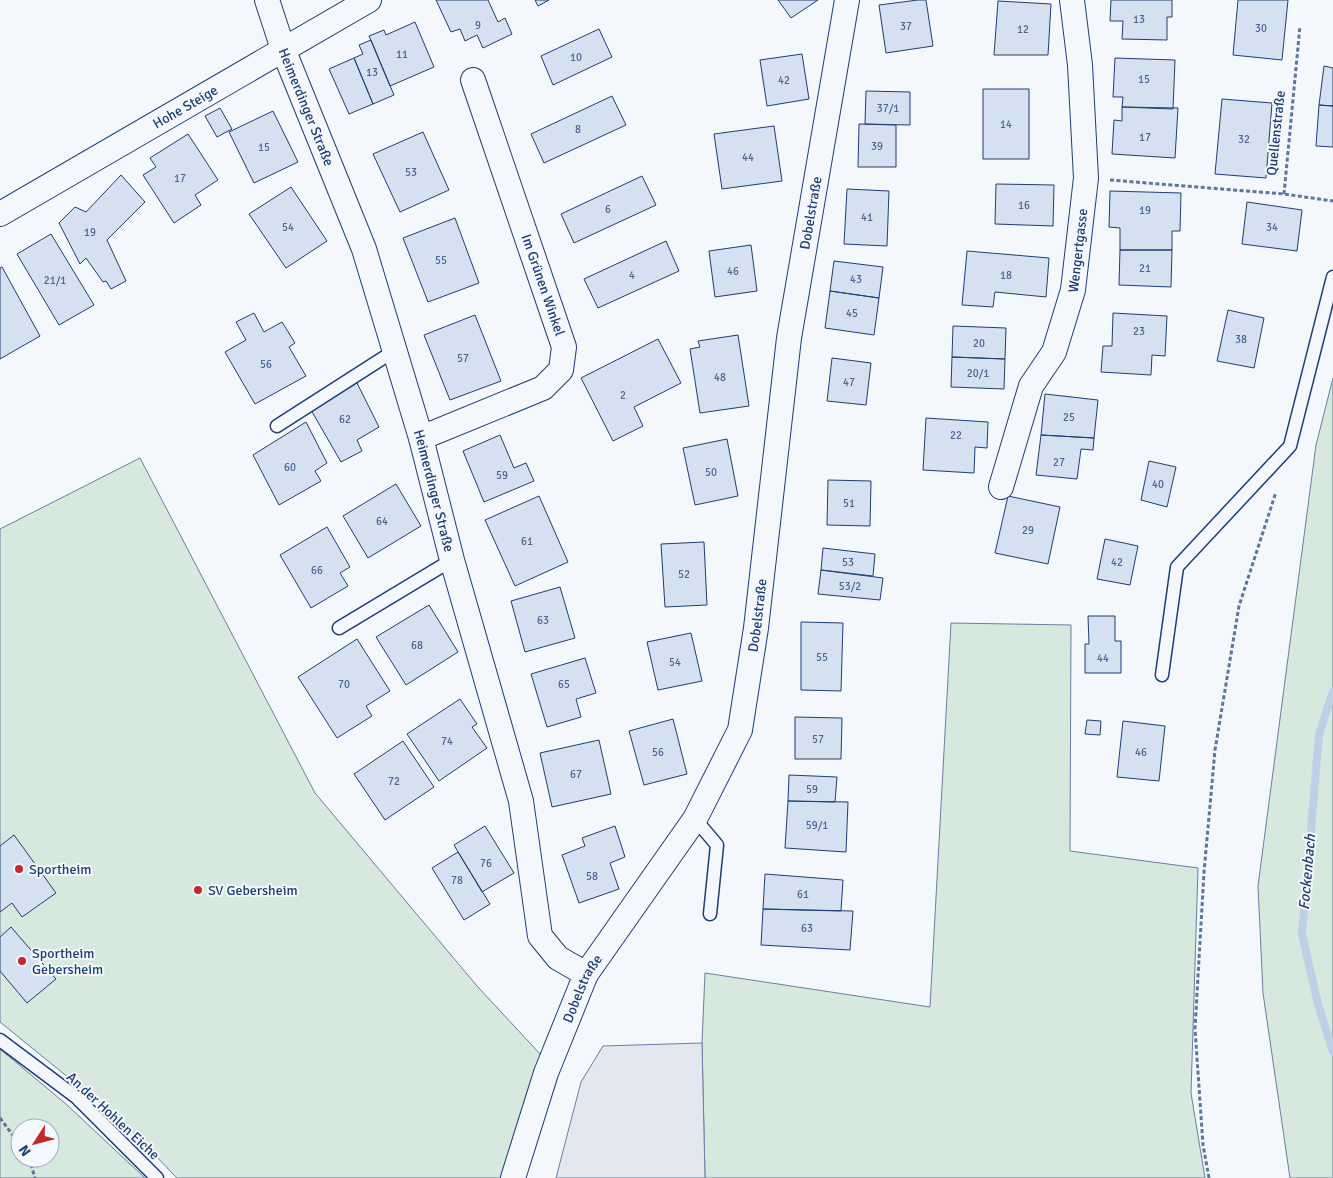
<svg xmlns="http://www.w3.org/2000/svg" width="1333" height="1178" font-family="Signika,sans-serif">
<rect width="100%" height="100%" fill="#f4f7fb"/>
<path fill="#d7e8df" stroke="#687fa3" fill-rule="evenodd" d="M1333,378V1178H1290L1263,993L1258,886L1316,445Z
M140,458L315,793L477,986L541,1055L503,1178H177L122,1121L0,1022V529Z
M951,623L1071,625L1070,851L1198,868L1191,1093L1205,1178H705L702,1043L705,973L930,1007Z
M0,1049L66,1104L145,1178H0ZM20,1128H50V1158H20Z"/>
<path fill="#e3e8f0" stroke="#687fa3" d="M702,1043L705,1178H556L581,1082L603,1046Z"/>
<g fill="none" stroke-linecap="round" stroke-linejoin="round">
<path stroke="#bed0e5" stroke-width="8" d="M1333,691L1319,735L1302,934L1318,1004L1333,1052"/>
</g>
<path fill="#d5e0f0" stroke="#1d3f73" d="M436,0H488L498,22L505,18L512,34L483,48L477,35L465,41L460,29L451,32Z
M535,0H549L538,6Z
M778,0H818L791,18Z
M918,0H926L933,46L886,53L879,5Z
M1111,0H1172V17H1167V40L1122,39L1123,21H1110Z
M1238,0H1288L1282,60L1233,55Z
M998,1L1051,4L1048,55H994Z
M415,22L434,67L390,86L369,36L384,30L386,35Z
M599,29L612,57L553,85L541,56Z
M371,40L394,95L373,104L354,58L363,54L359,45Z
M802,54L809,99L767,106L760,60Z
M354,58L373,104L349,114L329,69Z
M1115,58L1175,60L1173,109L1122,107L1123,97H1113Z
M1324,66L1333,68V106L1319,105Z
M983,89H1029V159H983Z
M866,91L910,92V125L865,124Z
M612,96L626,125L544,163L531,134Z
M1222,99L1272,103L1266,178L1215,174Z
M1319,105L1333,106V147L1316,146Z
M1122,107L1178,108L1175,158L1112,154L1114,120L1122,121Z
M220,108L232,129L217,137L205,116Z
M273,111L298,162L254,183L229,132Z
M859,124L896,125V167H858Z
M774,126L782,181L722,189L714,134Z
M423,132L449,190L400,212L373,154Z
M188,134L218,180L195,195L201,205L174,223L143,175L156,167L150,158Z
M121,175L145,202L107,240L126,281L111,289L106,281L103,282L86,258L80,264L59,223L75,207L86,212Z
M642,176L656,205L574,243L561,214Z
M996,184L1054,185L1053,226L995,224Z
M291,187L327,241L286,268L249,214Z
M847,189L889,191L887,246L844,244Z
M1110,191L1181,193L1180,231H1172V250H1120V228L1109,227Z
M1247,202L1302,210L1297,251L1242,244Z
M455,218L479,283L428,302L403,238Z
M51,234L94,305L59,325L17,254Z
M666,241L679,271L598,308L584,279Z
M751,245L757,291L715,297L709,251Z
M1120,250H1172L1171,287L1119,285Z
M967,251L1049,258L1046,297L995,292L993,307L962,305Z
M834,261L883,267L879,298L830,291Z
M2,267L40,336L0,359V268Z
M830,291L879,298L874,335L825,328Z
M1228,310L1264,318L1254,368L1217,361Z
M254,313L264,332L282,322L295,343L289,347L306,376L255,404L225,352L246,340L236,322Z
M1113,313L1167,316L1165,356L1152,355L1151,375L1101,372L1103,346H1112Z
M475,315L501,381L450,400L424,335Z
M953,326L1006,328L1005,359L952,357Z
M738,335L749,406L700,413L690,349L700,347L698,341Z
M658,339L681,383L634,407L643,426L613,441L581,378Z
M952,357L1005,359L1004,389L951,387Z
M832,358L871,363L866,405L827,401Z
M357,383L379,427L357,440L362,451L341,462L311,410Z
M1045,394L1098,400L1094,438L1041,435Z
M926,418L988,422L987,448L975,447L974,473L923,470Z
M306,422L327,463L315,471L321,481L279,505L253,455Z
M500,435L514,468L526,463L534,481L484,502L463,451Z
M1041,435L1094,438L1093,450L1081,449L1077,479L1036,475Z
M727,439L738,496L695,505L683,448Z
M1149,461L1176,467L1167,507L1141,500Z
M828,480L871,481L870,526L827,525Z
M396,484L421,526L368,558L343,516Z
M539,496L568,562L515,586L485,520Z
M1008,496L1060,507L1048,564L995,553Z
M327,527L350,567L340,573L348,586L311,608L280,555Z
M1105,539L1138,546L1130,585L1097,579Z
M704,542L707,605L665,607L661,544Z
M823,548L875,554L873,576L821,570Z
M821,570L883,578L880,600L818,594Z
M560,587L575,638L525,652L511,601Z
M429,605L458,652L406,685L376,637Z
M1088,616H1115V641H1121V673H1085V644H1089Z
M801,622L843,623L841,691L801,690Z
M691,633L702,681L658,690L647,642Z
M357,639L390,691L366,706L372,716L337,738L298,677Z
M585,658L596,693L576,699L581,717L547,727L531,674Z
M460,699L477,724L472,727L487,748L439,781L407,734Z
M795,717L842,718L841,759H795Z
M673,719L687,774L644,785L629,731Z
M1087,720L1101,721L1100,735L1085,734Z
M1123,721L1165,726L1159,781L1117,777Z
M599,740L611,794L552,807L540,753Z
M403,741L434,787L385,820L354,774Z
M789,775L837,777L835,802L788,801Z
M788,801L848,802L846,852L785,848Z
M485,826L514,873L482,892L454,845Z
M615,826L625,857L610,863L619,889L579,903L562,855L585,846L582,838Z
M14,835L56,893L22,917L12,903L0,912V846Z
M458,852L490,904L464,920L432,868Z
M765,874L843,880L841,911L763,909Z
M763,909L853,911L850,950L761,945Z
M11,927L56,979L27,1003L0,971V937Z"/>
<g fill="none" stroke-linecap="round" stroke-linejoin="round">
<g stroke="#1d3f73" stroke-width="15">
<path id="service" d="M277,426L394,351
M339,628L452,560
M1162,675L1177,567L1290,446L1333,277
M695,819L717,845L710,914
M0,1040L76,1097L157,1178"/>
</g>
<g stroke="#1d3f73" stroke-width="26">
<g id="minor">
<path id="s1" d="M267,0L283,49L364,249L421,438L452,560L521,801L540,936L558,958L586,974"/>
<path id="s2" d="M0,214L369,0"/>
<path d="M421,438L543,388L561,370L564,347L473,80"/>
<path id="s3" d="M1001,487L1031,386L1054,352L1073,290L1086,178L1080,65L1072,0"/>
<path id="s4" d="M513,1178L546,1073L586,974L695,819L740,730L756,628L789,338L847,0"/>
</g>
</g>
<path stroke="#5e769c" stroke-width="3" stroke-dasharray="4 2.5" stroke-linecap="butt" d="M1110,180L1284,194L1333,201
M1284,194L1300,26
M0,1118L20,1145
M29,1158L35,1178
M1209,1178L1203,1145L1195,1029L1204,872L1215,750L1239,606L1276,492"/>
<use href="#service" stroke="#f4f7fb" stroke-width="12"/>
<use href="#minor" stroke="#f4f7fb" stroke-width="24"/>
</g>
<g fill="#c62828" stroke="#f4f7fb" stroke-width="2">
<circle cx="19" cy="869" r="5"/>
<circle cx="198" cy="890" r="5"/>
<circle cx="22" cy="961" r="5"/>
</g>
<g text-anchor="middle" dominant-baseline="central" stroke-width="4" stroke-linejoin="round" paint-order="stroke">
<g font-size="11" fill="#4b6792">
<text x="1139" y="19">13</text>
<text x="478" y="25">9</text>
<text x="906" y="26">37</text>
<text x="1261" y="28">30</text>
<text x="1023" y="29">12</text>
<text x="402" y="54">11</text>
<text x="576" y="57">10</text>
<text x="372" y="72">13</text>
<text x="1144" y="79">15</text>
<text x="784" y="80">42</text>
<text x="888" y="108">37/1</text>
<text x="1006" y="124">14</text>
<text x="578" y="129">8</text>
<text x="1145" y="137">17</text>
<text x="1244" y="139">32</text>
<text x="877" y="146">39</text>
<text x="264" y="147">15</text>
<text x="748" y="157">44</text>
<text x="411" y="172">53</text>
<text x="180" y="178">17</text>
<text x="1024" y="205">16</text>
<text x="608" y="209">6</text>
<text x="1145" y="210">19</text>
<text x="867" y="217">41</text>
<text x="288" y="227">54</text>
<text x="1272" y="227">34</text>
<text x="90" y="232">19</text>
<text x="441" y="260">55</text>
<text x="1145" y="268">21</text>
<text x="733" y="271">46</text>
<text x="632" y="275">4</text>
<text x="1006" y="275">18</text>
<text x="856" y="279">43</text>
<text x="55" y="280">21/1</text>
<text x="852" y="313">45</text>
<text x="1139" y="331">23</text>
<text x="1241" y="339">38</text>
<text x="979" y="343">20</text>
<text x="463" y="358">57</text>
<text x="266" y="364">56</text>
<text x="978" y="373">20/1</text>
<text x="720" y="377">48</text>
<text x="849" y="382">47</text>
<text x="623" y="395">2</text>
<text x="1069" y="417">25</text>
<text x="345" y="419">62</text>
<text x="956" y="435">22</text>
<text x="1059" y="462">27</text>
<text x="290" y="467">60</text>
<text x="711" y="472">50</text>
<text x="502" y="475">59</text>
<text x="1158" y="484">40</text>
<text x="849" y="503">51</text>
<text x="382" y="521">64</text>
<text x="1028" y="530">29</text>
<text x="527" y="541">61</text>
<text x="848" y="562">53</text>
<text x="1117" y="562">42</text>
<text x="317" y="570">66</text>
<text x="684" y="574">52</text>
<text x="850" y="586">53/2</text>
<text x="543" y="620">63</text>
<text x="417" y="645">68</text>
<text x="822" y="657">55</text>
<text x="1103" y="658">44</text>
<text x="675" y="662">54</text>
<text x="344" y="684">70</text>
<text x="564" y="684">65</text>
<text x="818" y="739">57</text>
<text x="447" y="741">74</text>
<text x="658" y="752">56</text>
<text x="1141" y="752">46</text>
<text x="576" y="774">67</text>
<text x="394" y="781">72</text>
<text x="812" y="789">59</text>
<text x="817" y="825">59/1</text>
<text x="486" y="863">76</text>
<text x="592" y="876">58</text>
<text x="457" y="880">78</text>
<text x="803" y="894">61</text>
<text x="807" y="928">63</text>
</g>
<g font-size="14" fill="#1d3f73" stroke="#f4f7fb">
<text stroke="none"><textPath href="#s2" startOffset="214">Hohe Steige</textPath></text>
<text stroke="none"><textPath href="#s1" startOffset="114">Heimerdinger Straße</textPath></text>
<text transform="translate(1276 133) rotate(-84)">Quellenstraße</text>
<text stroke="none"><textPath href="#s4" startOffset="1028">Dobelstraße</textPath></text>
<text stroke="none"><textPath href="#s3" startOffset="251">Wengertgasse</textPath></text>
<text transform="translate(543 285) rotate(71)">Im Grünen Winkel</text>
<text stroke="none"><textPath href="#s1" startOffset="519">Heimerdinger Straße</textPath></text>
<text stroke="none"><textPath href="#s4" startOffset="622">Dobelstraße</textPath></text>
<text stroke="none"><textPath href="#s4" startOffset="202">Dobelstraße</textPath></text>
<text transform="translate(113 1116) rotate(43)">An der Hohlen Eiche</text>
</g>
<g font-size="14" fill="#1d3f73" stroke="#f4f7fb" text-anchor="start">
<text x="29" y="869">Sportheim</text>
<text x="208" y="890">SV Gebersheim</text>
<text x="32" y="953">Sportheim<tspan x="32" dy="16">Gebersheim</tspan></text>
</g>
<g font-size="15" font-style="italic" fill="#1d3f73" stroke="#f4f7fb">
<text transform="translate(1307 872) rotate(-85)">Fockenbach</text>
</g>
</g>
<g transform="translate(35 1143) rotate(234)"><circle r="24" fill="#f4f7fb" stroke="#9eadc5"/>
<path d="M0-4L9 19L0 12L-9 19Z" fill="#c62828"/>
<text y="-8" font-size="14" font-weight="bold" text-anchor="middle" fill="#1d3f73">N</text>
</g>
</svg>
